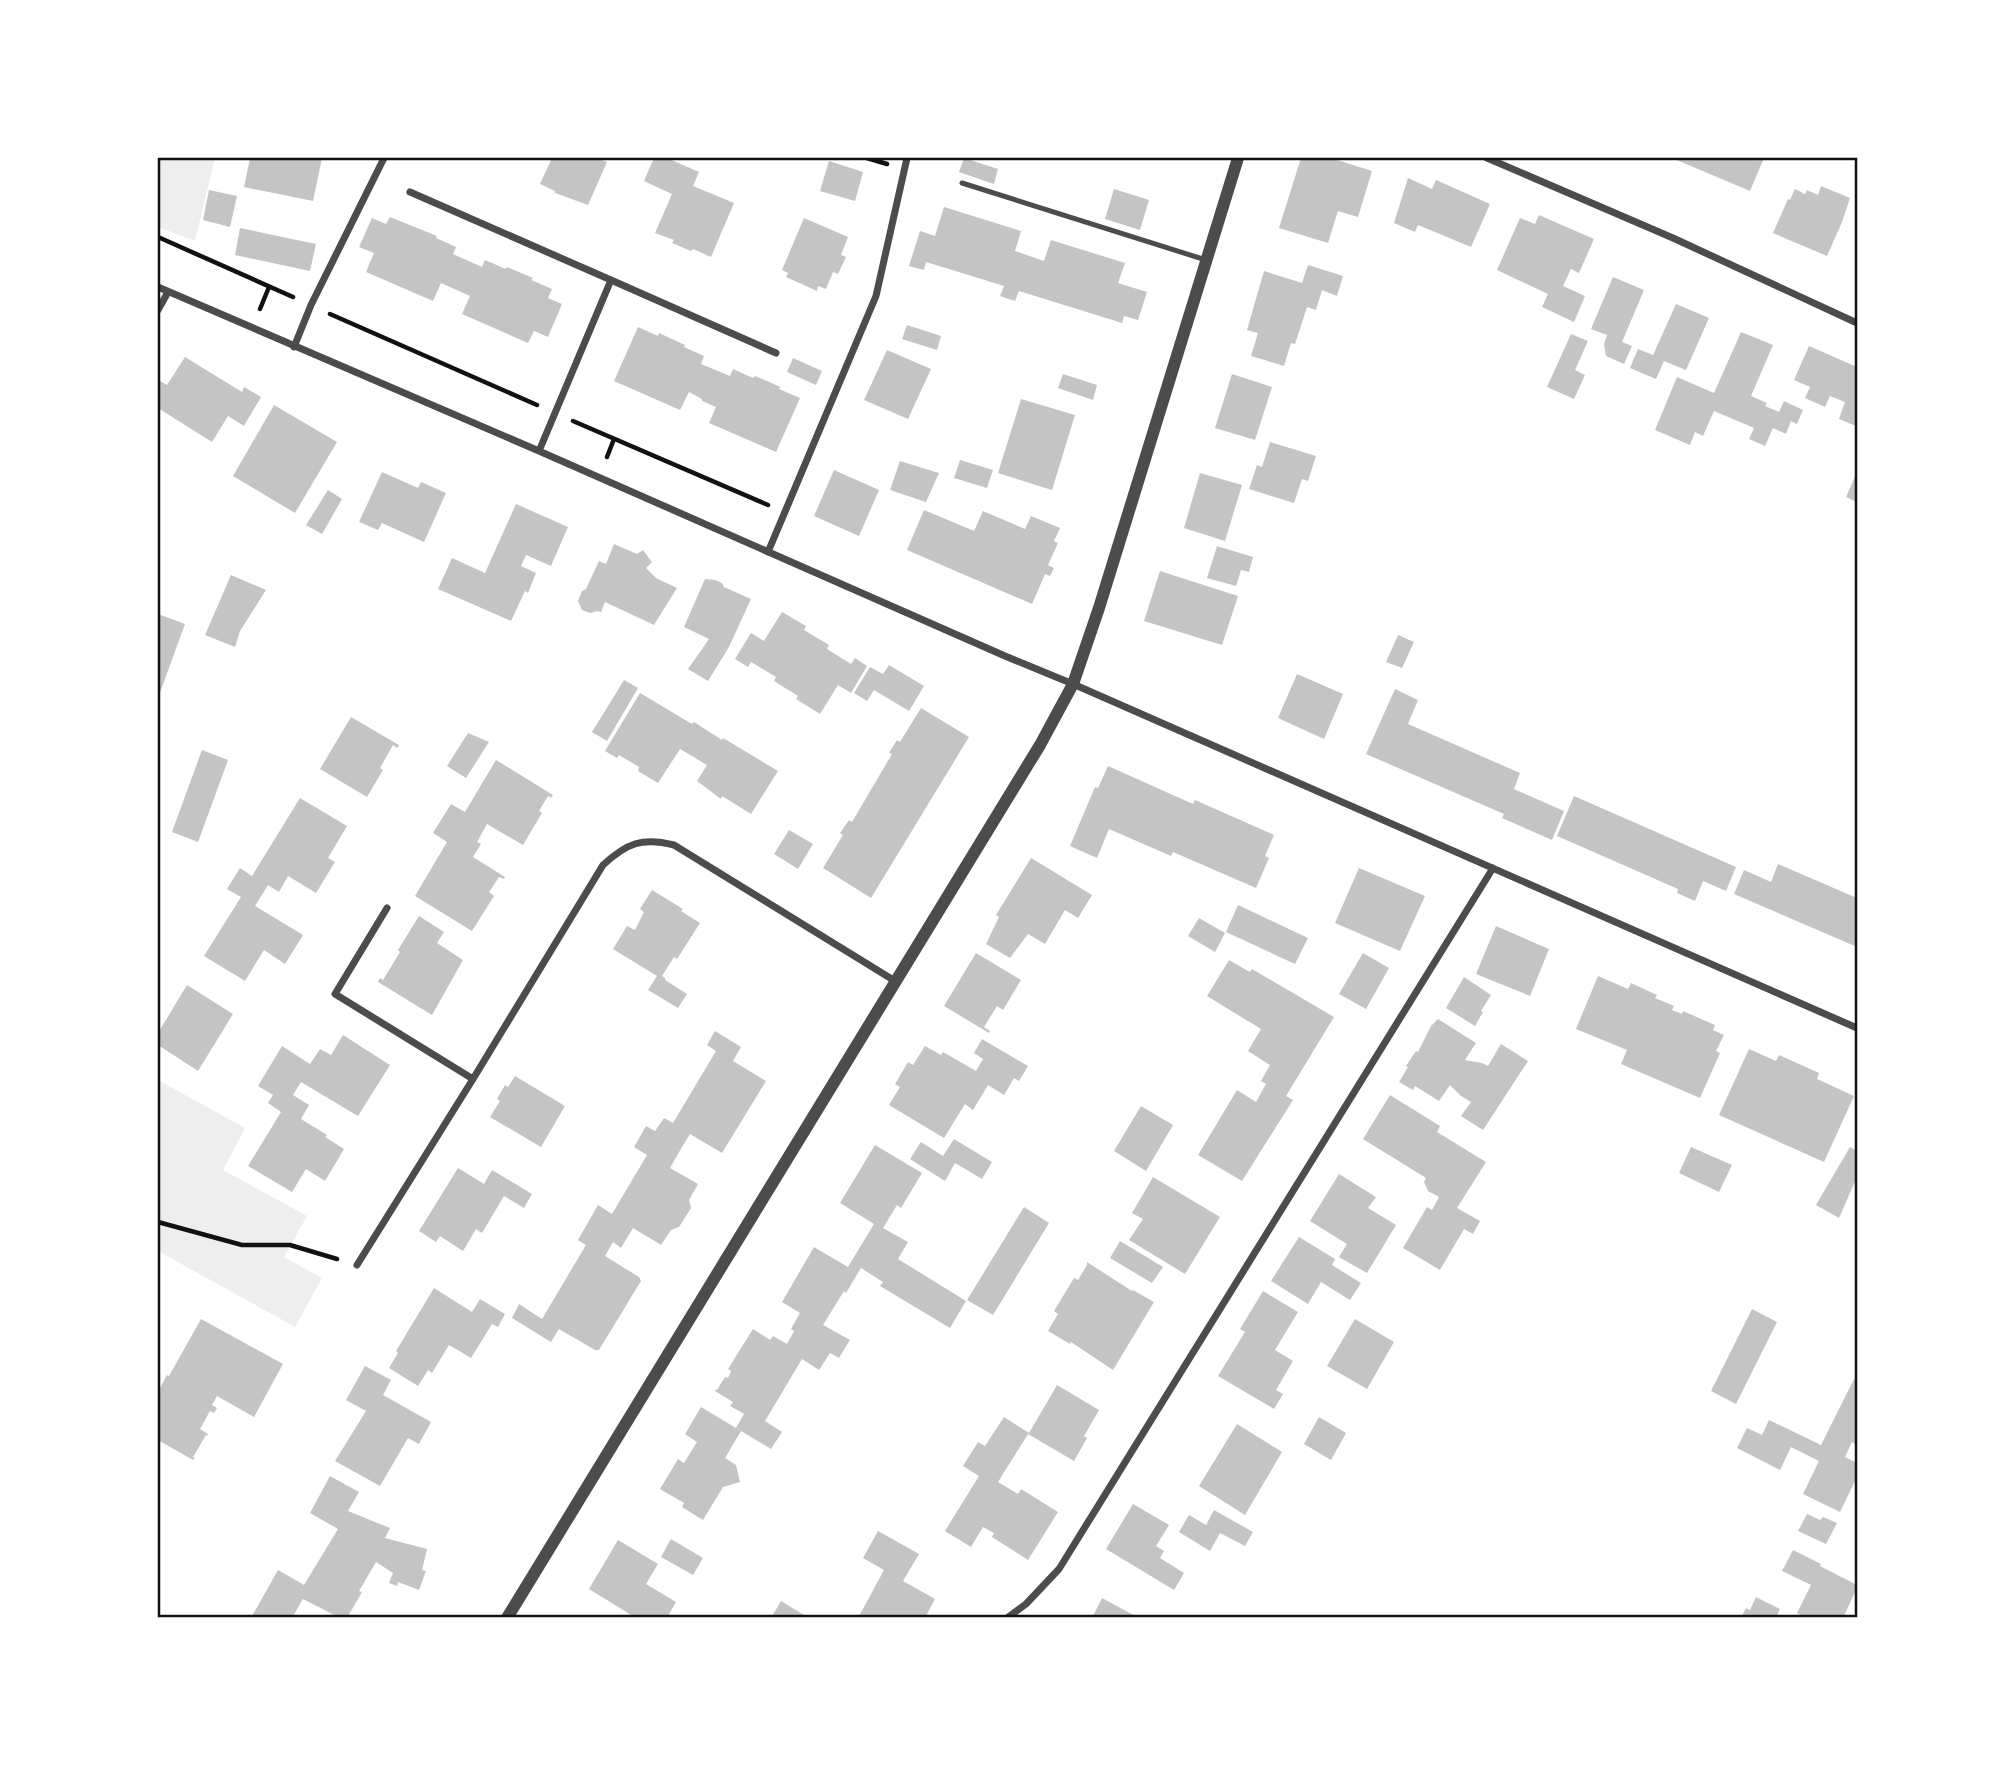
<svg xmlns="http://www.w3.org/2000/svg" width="2015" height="1775" font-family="Figtree,sans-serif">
<rect width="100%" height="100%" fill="#fff"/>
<path fill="#eee" d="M158,158H215L195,241L158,227Z
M158,1080L245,1128L223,1170L307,1216L284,1257L322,1278L295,1327L158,1251Z"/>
<path fill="#c4c4c4" d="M250,158H322L313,201L244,187Z
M552,158H600L599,159L607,162L588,205L555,193V191L540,184Z
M654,158H667L699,172L693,186L734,203L711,257L693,249L691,251L672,243L674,240L655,233L672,194L644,181Z
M964,158L998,169L994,184L959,172Z
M1301,158H1331L1372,171L1358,217L1338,211L1328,243L1279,228Z
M1672,158H1764L1750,191Z
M829,161L863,172L855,201L820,191Z
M1408,178L1432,189L1436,180L1490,204L1471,247L1418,225L1415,232L1394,223Z
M1821,186L1850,198L1842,222L1827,256L1773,233L1788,199L1790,200L1795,189L1805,194L1807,190L1818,195Z
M1114,189L1149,200L1140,230L1105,219Z
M209,190L237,196L230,227L203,220Z
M944,207L1021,231L1015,251L1044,261L1051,240L1125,263L1118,283L1147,292L1138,320L1124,316L1122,323L1019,291L1015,301L1000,296L1004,286L926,262L924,270L909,266L920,231L935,236Z
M1539,215L1594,239L1579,273L1571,269L1563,286L1585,296L1574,322L1542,307L1548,294L1497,270L1520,218L1535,224Z
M390,217L437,236L436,238L456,247L453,254L482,267L485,260L506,269L507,267L533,278L531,280L552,289L548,298L562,304L548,337L534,331L528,343L462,314L470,296L441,283L433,301L366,272L374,253L359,247L372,218L386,224Z
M804,218L848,237L841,255L846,257L838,274L833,272L826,289L818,286L817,291L786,277L788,273L782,270Z
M240,228L316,244L310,271L235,255Z
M1308,265L1343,276L1337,296L1322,290L1316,310L1307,307L1295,344L1291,343L1284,366L1251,356L1258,333L1247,330L1264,271L1302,283Z
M1613,277L1644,290L1622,342L1632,346L1624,364L1606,356L1604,344L1607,335L1591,329Z
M1676,304L1709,318L1686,370L1664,361L1656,379L1630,368L1638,349L1653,355Z
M907,325L941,336L937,350L902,339Z
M638,327L658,336L659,333L685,345L684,347L704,356L701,364L730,376L733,369L753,378L755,376L767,381L780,387L779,389L800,398L776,452L709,423L716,407L702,401V399L689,392L680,410L614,381Z
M1741,332L1773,345L1751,396L1767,403L1765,406L1779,412L1784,401L1803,410L1797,424L1791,421L1786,434L1773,428L1765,446L1749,439L1754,428L1714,411L1703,436L1695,432L1690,445L1655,430L1677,377L1714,393Z
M1571,334L1588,341L1575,370L1585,375L1574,399L1547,387Z
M1809,346L1857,367L1856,426L1839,419L1845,402L1830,396L1825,407L1805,398L1810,387L1794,380Z
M887,350L931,369L908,419L864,400Z
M185,357L242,392L244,387L261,397L244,426L228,416L212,442L158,408V380L167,385Z
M793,358L822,371L816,385L787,372Z
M1063,374L1097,385L1093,400L1058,388Z
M1232,374L1272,387L1255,440L1215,428Z
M1021,399L1075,415L1052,490L998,473Z
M274,405L337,442L295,513L233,476Z
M1270,442L1316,456L1308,481L1302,479L1294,503L1249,489L1257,465L1262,467Z
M960,460L993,470L987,488L954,478Z
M900,461L939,473L926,502L890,490Z
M834,470L879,490L859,536L814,516Z
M382,472L418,488L421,482L446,493L424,542L382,523L378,530L359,522Z
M1857,472V502L1846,497Z
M1200,473L1242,485L1225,541L1184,528Z
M328,490L342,499L322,534L306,525Z
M516,504L568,527L551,566L526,555L521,566L536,573L528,593L525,591L511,621L438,589L452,558L485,573Z
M924,510L974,531L983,511L1025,529L1031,516L1060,528L1054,541L1058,543L1048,565L1054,568L1050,576L1045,574L1032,604L907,550Z
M614,544L637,554L643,550L652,562L646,568L656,578L677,588L654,625L605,602L601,612L597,611L590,613L582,610L578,601L582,591L586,589L599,561L606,564Z
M1217,546L1253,557L1249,572L1241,570L1236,586L1207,578Z
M1160,571L1238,596L1222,645L1144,621Z
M231,575L266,590L240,631L235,647L205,635Z
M705,579L715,580L722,583L724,587L751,599L729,647L708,681L688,669L709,639L684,627Z
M782,612L806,626L804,630L829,645L827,649L851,664L855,658L867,666L851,693L838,685L820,714L796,699L798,696L774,681L776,677L751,662L748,667L735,659L751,633L764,641Z
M158,614L185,624L158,698Z
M1398,635L1414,642L1402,668L1386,662Z
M889,665L924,686L909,711L874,690L867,701L854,693L870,667L883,674Z
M1297,674L1343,694L1324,739L1278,718Z
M624,680L638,688L607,741L592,732Z
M1395,689L1418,700L1408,724L1520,773L1514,789L1564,811L1552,840L1502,818L1504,814L1366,754Z
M640,693L692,724L694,722L722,740L723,738L778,771L751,814L722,796L721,799L697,781L707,765L680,749L658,783L638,771L639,767L619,755L617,758L605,751Z
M921,708L969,737L871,898L823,868L843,835L840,833L849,820L852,822L892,754L889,753L897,740L900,742Z
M351,717L399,745L397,748L393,745L380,768L383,770L367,797L320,769Z
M468,733L489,742L466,778L447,766Z
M202,750L228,760L198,842L172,832Z
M496,760L553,795L551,798L548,796L539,811L542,813L523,845L487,824L477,842L481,844L473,857L505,877L504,879L499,877L489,892L494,896L472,931L415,896L447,842L433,833L451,804L465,812Z
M1108,766L1193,804L1195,800L1274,835L1265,856L1269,858L1256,888L1173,852L1171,856L1109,829L1097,858L1070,846L1095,787L1098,788Z
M1574,796L1736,867L1726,891L1703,881L1695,901L1677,893L1678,889L1557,836Z
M300,798L347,826L328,858L335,862L316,893L288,876L279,892L268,885L255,906L303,935L285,964L264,950L245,981L204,956L241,897L227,889L240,868L252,876Z
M789,830L813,844L798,869L774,854Z
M1031,858L1092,895L1078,918L1065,910L1045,944L1028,934L1010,958L986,944L999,917L996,915Z
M1778,864L1857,898V947L1734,894L1744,870L1771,882Z
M1359,868L1425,896L1400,951L1335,923Z
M652,890L683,909L681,911L700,923L677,959L674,957L662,976L665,978V980L687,994L678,1008L648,990L657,976L613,949L627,926L635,930L644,912L640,909Z
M1238,905L1308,938L1295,964L1226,932Z
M419,916L444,932L437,943L463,960L432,1015L378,982L380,978L383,980L400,952L398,950Z
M1199,918L1225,933L1215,952L1188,936Z
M1496,926L1549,949L1530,996L1476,974Z
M976,953L1021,980L1003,1010L997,1006L984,1027L990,1031L989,1033L944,1006Z
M1363,953L1389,968L1366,1009L1339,994Z
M1229,960L1250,972L1252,969L1334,1017L1286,1096L1293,1100L1242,1181L1198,1155L1237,1090L1256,1102L1266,1084L1261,1081L1270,1065L1248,1051L1261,1029L1207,996Z
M1598,976L1628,989L1631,983L1657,995L1655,998L1674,1006L1672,1010L1682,1014L1683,1011L1715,1025L1713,1030L1724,1035L1716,1051L1720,1053L1700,1098L1621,1064L1627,1050L1576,1029Z
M1464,977L1491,995L1481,1011L1483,1012L1475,1026L1446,1008Z
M187,985L233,1014L198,1071L158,1045V1033Z
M1438,1019L1476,1043L1465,1060L1482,1063L1488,1066L1501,1044L1528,1061L1483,1130L1461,1116L1471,1102L1461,1096L1450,1085L1439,1101L1415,1086L1413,1090L1399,1082L1408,1067L1406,1066L1416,1051L1418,1052L1431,1026Z
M715,1031L741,1047L733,1061L766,1081L722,1153L690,1134L682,1147L670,1168L698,1184L689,1200L691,1208L679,1227L671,1230L661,1245L633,1228L621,1248L613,1242L605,1256L639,1277L641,1281L599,1350H595L559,1329L551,1342L512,1318L519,1304L542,1319L586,1245L578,1240L598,1205L612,1214L647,1155L634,1147L646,1126L655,1131L664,1118L673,1123L716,1051L707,1045Z
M343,1035L390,1065L358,1116L301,1082L293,1095L309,1105L301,1119L327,1135L325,1137L344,1149L325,1181L306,1169L292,1192L248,1166L281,1112L268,1103L273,1095L258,1086L282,1046L310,1064L320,1049L331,1055Z
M982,1039L1028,1066L1019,1081L1014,1078L1004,1095L988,1085L973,1110L965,1104L944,1138L889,1105L900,1087L895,1084L908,1062L913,1065L925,1046L941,1055L943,1052L976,1071L983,1059L974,1053Z
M1749,1049L1776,1061L1779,1055L1819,1073L1817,1079L1854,1096L1824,1162L1719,1115Z
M515,1076L565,1106L541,1147L490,1117L500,1101L497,1099L505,1085L508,1087Z
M1390,1095L1440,1126L1437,1132L1486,1162L1457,1208L1480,1221L1473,1234L1464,1229L1440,1270L1403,1248L1427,1207L1432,1210L1439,1197L1428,1191L1424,1182L1426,1178L1363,1139Z
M1141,1106L1173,1125L1146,1171L1114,1151Z
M954,1139L992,1162L982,1179L955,1163L945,1181L910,1159L921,1142L943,1156Z
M875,1145L922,1173L901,1208L897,1205L883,1228L908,1242L898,1259L966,1301L950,1328L880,1286L883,1282L861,1268L846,1293L844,1291L823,1325L850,1340L839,1358L830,1353L819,1370L802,1359L765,1421L782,1432L771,1449L741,1431L725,1458L736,1465L740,1482L723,1487L703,1520L682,1507L684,1503L660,1489L678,1459L684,1463L697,1442L685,1434L701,1407L736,1428L744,1414L730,1406L733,1402L715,1391L716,1389L717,1390L725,1377L728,1378L731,1371L728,1369L753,1329L770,1340L773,1336L787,1344L794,1331L791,1329L800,1313L782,1302L814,1247L848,1267L851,1262L874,1224L840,1203Z
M1691,1147L1732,1165L1719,1192L1679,1173Z
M1850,1147L1857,1151V1177L1839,1218L1816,1205Z
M458,1168L484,1184L492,1170L532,1194L524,1208L504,1196L482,1233L476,1229L463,1251L440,1236L436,1242L419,1231Z
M1339,1174L1376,1197L1368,1208L1396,1225L1367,1273L1339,1257L1347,1244L1310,1221Z
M1153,1177L1220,1217L1185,1274L1129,1240L1143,1219L1132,1213Z
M1024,1207L1049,1223L993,1315L967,1300Z
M1299,1237L1335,1259L1332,1265L1361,1283L1350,1300L1321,1282L1308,1304L1271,1281Z
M1120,1241L1163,1267L1152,1283L1110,1258Z
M1087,1262L1132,1291L1133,1290L1154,1302L1113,1370L1071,1342L1070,1344L1048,1331L1058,1314L1054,1311L1074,1278L1078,1280L1087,1265Z
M434,1288L472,1312L480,1299L505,1314L498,1327L492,1324L471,1358L449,1345L432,1373L428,1370L418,1386L389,1368L398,1353L396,1351Z
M1263,1291L1298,1312L1275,1350L1293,1361L1276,1390L1283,1394L1274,1409L1218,1376L1245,1332L1240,1329Z
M1752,1309L1777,1322L1736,1404L1711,1391Z
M201,1319L283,1364L254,1417L217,1396L212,1405L217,1408L214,1413L210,1411L200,1429L208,1434L207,1436L206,1435L193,1457L195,1458L193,1460L158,1440V1392L167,1375L169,1376Z
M1355,1319L1394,1342L1367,1389L1327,1366Z
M365,1366L391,1380L383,1395L431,1422L419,1444L408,1438L380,1486L335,1461L366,1411L346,1400Z
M1854,1379L1857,1380V1445L1852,1442L1845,1457L1857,1463V1477L1840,1512L1803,1494L1819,1461L1791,1447L1780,1470L1737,1448L1747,1428L1762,1435L1769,1420L1821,1445Z
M1057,1385L1099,1410L1084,1436L1087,1438L1074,1461L1028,1434L998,1482L1018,1494L1021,1489L1058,1512L1028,1560L992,1537L994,1533L983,1527L971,1547L945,1531L979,1476L963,1466L978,1442L985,1446L1004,1417L1029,1433Z
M1319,1417L1346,1433L1331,1460L1304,1444Z
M1237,1424L1282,1452L1245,1515L1199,1486Z
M330,1476L359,1492L348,1511L390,1528L385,1538L427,1549L422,1570L426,1571L419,1590L398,1582L397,1586L389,1583L393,1573L376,1562L359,1591L362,1592L347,1618H340L303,1599L292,1618H251L278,1570L304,1585L338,1529L310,1513Z
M1133,1504L1169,1525L1156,1546L1164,1551L1160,1558L1184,1573L1174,1590L1106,1549Z
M1214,1510L1253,1532L1245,1546L1220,1533L1210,1551L1179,1532L1189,1515L1206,1525Z
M1807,1514L1820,1520L1823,1517L1837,1523L1826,1544L1798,1531Z
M878,1531L919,1554L903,1581L935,1599L925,1618H858L884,1570L863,1558Z
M671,1539L703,1558L693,1575L661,1557Z
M618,1540L658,1564L646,1584L676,1602L667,1618H636L589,1589Z
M1793,1550L1821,1564L1820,1566L1857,1585V1588L1843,1618H1807L1797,1613L1811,1585L1782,1571Z
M1756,1597L1780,1609L1776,1618H1741L1746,1608L1750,1610Z
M1102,1598L1139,1618H1092Z
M781,1601L809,1618H771Z"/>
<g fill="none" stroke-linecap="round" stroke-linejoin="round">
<path stroke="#111" stroke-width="4.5" d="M867,158L887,164
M158,237L293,297
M260,309L269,287
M330,314L537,405
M573,421L768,505
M607,457L614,439
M158,1222L242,1245H290L337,1259"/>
<path stroke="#4c4c4c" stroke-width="5" d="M962,183L1206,260"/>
<path stroke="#4c4c4c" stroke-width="7" d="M1487,158L1673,238L1857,323
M410,192L611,280L539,451
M611,280L776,353
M158,287L539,451L1005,656L1073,684L1857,1028
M158,310L168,292
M294,347L311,305L384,158
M768,552L876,296L907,158
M387,908L335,994L473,1079L603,865C627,843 642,837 674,845L895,981
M357,1265L473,1079
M1007,1618L1026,1604L1059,1569L1493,868"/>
<path stroke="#4c4c4c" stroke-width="12" d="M507,1618L1040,745L1073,684L1099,608L1238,158"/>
</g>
<rect width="2015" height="1775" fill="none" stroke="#ffffff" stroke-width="318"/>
<rect x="159" y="159" width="1697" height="1457" fill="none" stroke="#111" stroke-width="2.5"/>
</svg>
